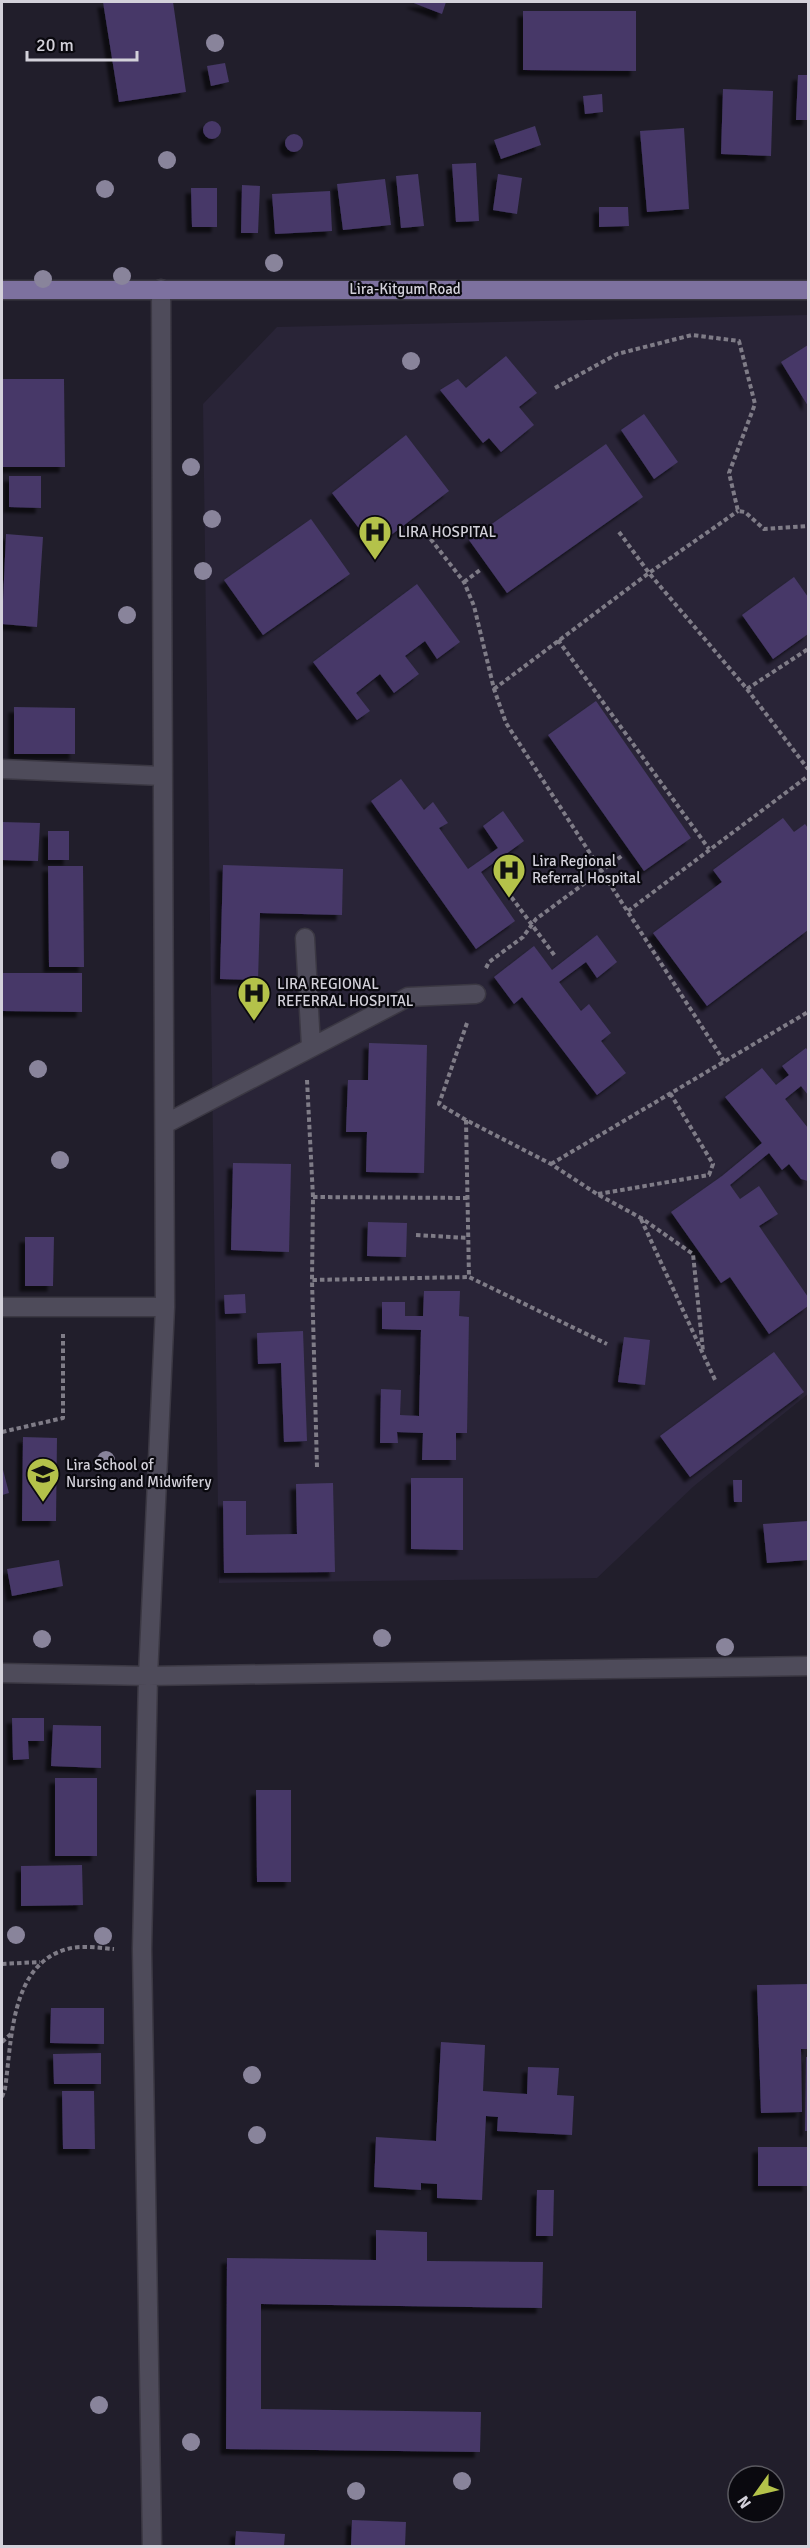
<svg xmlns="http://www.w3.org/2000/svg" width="810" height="2548" font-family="Signika,sans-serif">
<defs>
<filter id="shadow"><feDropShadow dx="-5.5" dy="5.5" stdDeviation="1.5" flood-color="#0009"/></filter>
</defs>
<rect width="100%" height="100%" fill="#211e2b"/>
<path fill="#292437" d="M808,315V1394L694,1486L597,1578L219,1583L203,404L277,327Z"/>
<path fill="#463967" filter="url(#shadow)" d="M103,2H173L186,92L119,102Z
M411,2H446L442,14Z
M523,11H636V71L523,70Z
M225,63L229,82L211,86L207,66Z
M798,75H808V120H796Z
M723,89L773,91L771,156L721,154Z
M602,94L603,112L585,114L583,96Z
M203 130a9 9 0 1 1 18 0a9 9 0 1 1-18 0Z
M535,126L541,145L501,159L494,140Z
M684,128L689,209L647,212L640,131Z
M285 143a9 9 0 1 1 18 0a9 9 0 1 1-18 0Z
M476,163L479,221L456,222L452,164Z
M418,174L424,226L401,228L396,176Z
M498,174L522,178L517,214L493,210Z
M385,179L391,225L343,230L337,184Z
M242,185L260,186L258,233H241Z
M191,188H217V227H192Z
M330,191L332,231L275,234L272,194Z
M599,207H628L629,226L599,227Z
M808,345V406L781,362Z
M506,356L537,393L519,407L534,425L501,452L489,438L483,443L440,390L458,379L466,388Z
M2,379H64L65,467H2Z
M644,414L678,462L654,479L621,430Z
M406,435L449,491L374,548L332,493Z
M606,444L643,497L507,593L469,540Z
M9,476H41V508L9,507Z
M311,519L350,574L263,635L224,580Z
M6,534L43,537L37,627L2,624Z
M794,577L808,597V634L773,659L742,615Z
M417,584L460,642L437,659L425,641L405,656L419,674L394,693L380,674L356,693L370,711L357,720L313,662Z
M596,701L691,838L644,871L548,735Z
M14,707L75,708V754H14Z
M401,779L424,810L433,802L448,823L439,828L468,869L498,848L483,826L503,811L524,841L481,872L515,921L476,949L371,801Z
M783,818L794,832L805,824L808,828V930L707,1006L653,933L722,882L713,870Z
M2,822L40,823L38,861L2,860Z
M48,831H69V860H48Z
M223,865L343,869L342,915L260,913L258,980L220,979Z
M48,866H83L84,967H49Z
M597,935L617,962L597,978L586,962L559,982L581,1011L589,1004L611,1033L601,1041L626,1073L597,1095L522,997L514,1004L494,977L534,946L552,970Z
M2,973H82V1012L2,1011Z
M369,1043L427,1045L424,1173L366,1172L367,1132H346L348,1080H368Z
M806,1048L808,1051V1095L801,1086L785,1099L808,1128V1181L801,1179L789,1164L782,1170L769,1153L730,1185L740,1199L759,1186L778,1214L759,1226L808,1297V1306L769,1334L730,1277L721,1283L671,1212L722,1176L762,1143L725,1097L762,1068L776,1085L789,1075L782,1066Z
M233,1163L291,1164L289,1252L231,1250Z
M368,1222L407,1223L406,1257L367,1256Z
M25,1237H54L53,1286H25Z
M424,1291H460L459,1316L469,1317L467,1433H456V1460H422L423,1433L397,1432L398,1443H380L381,1389L401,1390L400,1415L419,1416L421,1330L382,1329V1302H405V1316H423Z
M245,1294L246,1313L225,1314L224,1295Z
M303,1331L307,1441L284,1442L281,1363L258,1364L257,1333Z
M624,1337L650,1340L645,1385L618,1382Z
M774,1352L804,1392L690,1477L660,1436Z
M23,1437L57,1438L56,1521H22Z
M2,1466L9,1493L2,1495Z
M411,1478H463V1550L411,1549Z
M733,1480H742V1502H734Z
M333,1483L335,1572L224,1573L223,1501H246V1535L297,1534L296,1484Z
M808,1521V1560L767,1563L763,1524Z
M59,1560L63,1586L12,1596L7,1569Z
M12,1718H44V1741H28L29,1759L13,1760Z
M53,1725L101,1726V1768L51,1766Z
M55,1778H97V1856H55Z
M256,1790H291V1882H257Z
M82,1865L83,1905L21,1906V1866Z
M808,1984V2049H801L802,2112L761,2113L757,1985Z
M51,2008H104V2044L50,2043Z
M441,2042L485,2045L483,2091L527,2094L528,2067L559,2068L557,2095L574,2096L572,2135L497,2131L498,2117L486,2116L482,2200L437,2198V2184L421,2183V2190L374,2187L376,2137L436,2141Z
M101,2053V2084H54L53,2054Z
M806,2057H808V2131H805Z
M62,2091H94L95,2149H63Z
M758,2147H808V2186H758Z
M537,2190H554L553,2236H536Z
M376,2230L427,2232V2261L543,2262L542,2308L261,2304V2409L481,2412L480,2452L226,2449L227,2258L376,2260Z
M352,2520L406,2522L405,2546H351Z
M236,2531L285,2534L284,2546H235Z"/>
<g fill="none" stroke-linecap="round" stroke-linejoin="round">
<g stroke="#3b3843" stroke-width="21">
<path id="minor" d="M2,769L162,776
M305,938L311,1046
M165,1124L408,997L476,994
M2,1307H165
M2,1673L148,1676L808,1666
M152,2546L142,1949L148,1676L165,1307L161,289"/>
</g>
<g stroke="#3b3843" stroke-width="21">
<path id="major" d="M2,290H808"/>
</g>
<path stroke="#7f7c87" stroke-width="4" stroke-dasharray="4.5 3" stroke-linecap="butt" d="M555,388L617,354L692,335L739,341L755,404L729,473L738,511L745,512L764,529L808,526
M619,532L649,573L747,689L808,769
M426,533L464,582L474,606L494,689L506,723L724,1061
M464,582L480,570
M558,640L709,849
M494,689L649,573L738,511
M747,689L808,649
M498,879L555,956
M628,911L808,776
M486,968L489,962L523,937L536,919L623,855
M467,1023L439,1104L466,1120L551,1164L597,1194L641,1218L693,1254L703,1351
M307,1080L313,1197L312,1280
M466,1120L469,1277L607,1344
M551,1164L808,1012
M598,1194L709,1175L713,1164L670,1093
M313,1197L468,1198
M641,1219L716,1382
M416,1235L468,1238
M2,1432L63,1418V1334
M317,1467L312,1280L469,1277
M2,1964L40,1962
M2,2042L12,2033
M2,2097L5,2089C12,2040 10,1965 67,1949C81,1945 100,1948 114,1949"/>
<use href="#minor" stroke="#4e4b5a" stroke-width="18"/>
<use href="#major" stroke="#7d719f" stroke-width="18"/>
</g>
<g fill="#89849b">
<circle cx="215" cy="43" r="9"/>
<circle cx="167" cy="160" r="9"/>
<circle cx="105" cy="189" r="9"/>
<circle cx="274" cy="263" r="9"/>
<circle cx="122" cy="276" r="9"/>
<circle cx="43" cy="279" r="9"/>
<circle cx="411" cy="361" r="9"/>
<circle cx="191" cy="467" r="9"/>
<circle cx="212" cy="519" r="9"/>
<circle cx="203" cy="571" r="9"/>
<circle cx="127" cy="615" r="9"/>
<circle cx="38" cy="1069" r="9"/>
<circle cx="60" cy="1160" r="9"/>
<circle cx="106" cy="1460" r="9"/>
<circle cx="382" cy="1638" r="9"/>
<circle cx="42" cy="1639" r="9"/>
<circle cx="725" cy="1647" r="9"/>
<circle cx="16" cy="1935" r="9"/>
<circle cx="103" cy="1936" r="9"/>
<circle cx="252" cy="2075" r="9"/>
<circle cx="257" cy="2135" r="9"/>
<circle cx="99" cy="2405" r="9"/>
<circle cx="191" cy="2442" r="9"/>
<circle cx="462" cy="2481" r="9"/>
<circle cx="356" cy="2491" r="9"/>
</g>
<defs>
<g id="hospital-pin" transform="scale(1.725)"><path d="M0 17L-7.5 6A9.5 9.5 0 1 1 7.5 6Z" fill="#b4c24a" stroke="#0a090f"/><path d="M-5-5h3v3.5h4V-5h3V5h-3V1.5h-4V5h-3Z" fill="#111"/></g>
<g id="school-pin" transform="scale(1.725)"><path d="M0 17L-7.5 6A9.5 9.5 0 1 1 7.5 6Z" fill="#b4c24a" stroke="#0a090f"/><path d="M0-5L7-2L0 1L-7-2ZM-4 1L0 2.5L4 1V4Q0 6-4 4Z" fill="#111"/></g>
</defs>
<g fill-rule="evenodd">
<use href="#hospital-pin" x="375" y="532"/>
<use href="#hospital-pin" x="509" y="870"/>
<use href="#hospital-pin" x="254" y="993"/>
<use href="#school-pin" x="43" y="1474"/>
</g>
<g text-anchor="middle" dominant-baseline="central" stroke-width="4.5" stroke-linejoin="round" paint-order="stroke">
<g font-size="15" fill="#d3d1da" stroke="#0a090f">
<text x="405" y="289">Lira-Kitgum Road</text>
</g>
<g font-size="15" fill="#d3d1da" stroke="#0a090f" text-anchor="start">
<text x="398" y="532">LIRA HOSPITAL</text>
<text x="532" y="861">Lira Regional<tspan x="532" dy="17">Referral Hospital</tspan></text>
<text x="277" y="984">LIRA REGIONAL<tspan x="277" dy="17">REFERRAL HOSPITAL</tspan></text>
<text x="66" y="1465">Lira School of<tspan x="66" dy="17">Nursing and Midwifery</tspan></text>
</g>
</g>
<rect width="810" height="2548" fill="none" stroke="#d3d1da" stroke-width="6"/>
<g transform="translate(756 2494) rotate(236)"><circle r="28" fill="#0a090f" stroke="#5a5960" stroke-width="1.5"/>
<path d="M0-4.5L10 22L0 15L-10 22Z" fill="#b4c24a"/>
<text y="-9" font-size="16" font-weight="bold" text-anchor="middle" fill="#d3d1da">N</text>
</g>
<path d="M27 51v9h110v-9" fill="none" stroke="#d3d1da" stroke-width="3"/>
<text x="36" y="51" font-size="18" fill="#d3d1da" stroke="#0a090f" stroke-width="4.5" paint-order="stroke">20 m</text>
</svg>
